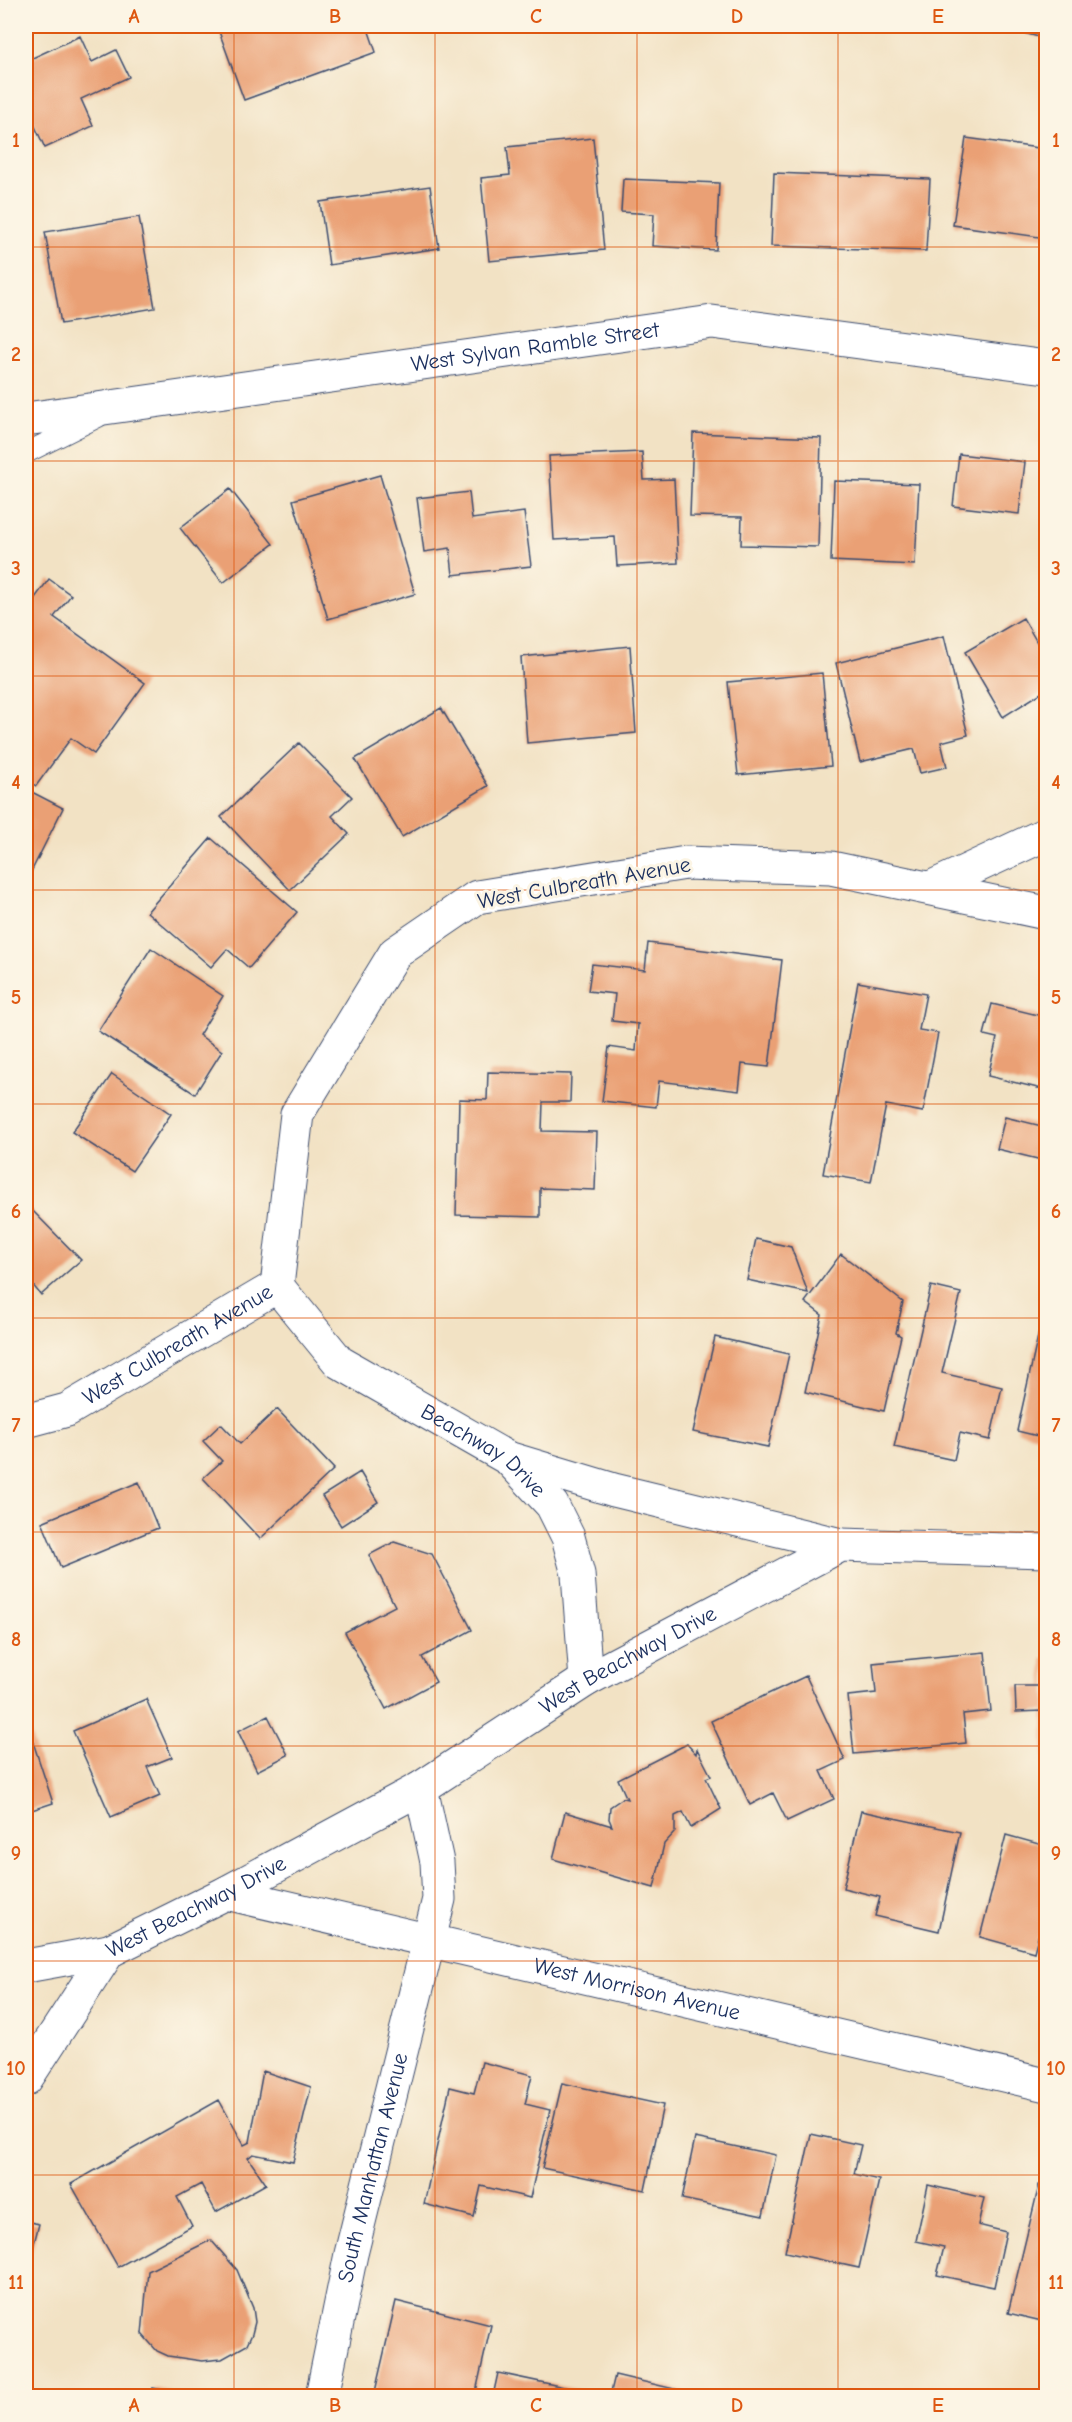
<svg xmlns="http://www.w3.org/2000/svg" width="1072" height="2422" font-family="'Comic Neue',sans-serif">
<rect width="100%" height="100%" fill="#fcf5e5"/>
<filter id="ink" filterUnits="userSpaceOnUse"><feTurbulence type="fractalNoise" baseFrequency=".0167" numOctaves="2"/><feDisplacementMap in="SourceGraphic" scale="12" xChannelSelector="R" yChannelSelector="G"/><feConvolveMatrix kernelMatrix="1 2 1 2 8 2 1 2 1" color-interpolation-filters="sRGB"/></filter>
<filter id="wash" filterUnits="userSpaceOnUse"><feTurbulence type="fractalNoise" baseFrequency=".008" numOctaves="4" result="noise"/><feDisplacementMap in="SourceGraphic" scale="24" xChannelSelector="R" yChannelSelector="G"/><feGaussianBlur stdDeviation="1.35" result="paint"/><feColorMatrix in="noise" values="0 0 0 0 0 0 0 0 0 0 0 0 0 0 0 0 0 1.4 0 .05"/><feComposite in="paint" operator="in"/></filter>
<g filter="url(#wash)">
<rect width="100%" height="100%" fill="#f2e2c4"/>
<g id="blocks">
<path fill="#eaa074" d="M217,26H367L376,52L244,100Z
M996,26H1046L1043,38Z
M80,36L92,62L116,50L129,77L81,99L93,126L45,148L26,107V61Z
M593,138L604,250L489,261L481,178L510,175L507,147Z
M966,138L1046,149V238L953,225Z
M774,173L930,179L926,251L771,246Z
M623,179L719,183L716,250L652,246L654,214L621,212Z
M430,186L439,248L329,265L320,202Z
M139,217L155,308L61,324L45,232Z
M693,433L821,438L818,547L741,545L742,517L690,516Z
M642,452L644,480L674,479L678,563L617,566L615,537L554,540L549,456Z
M959,454L1025,462L1019,514L953,506Z
M380,475L415,594L328,619L293,500Z
M834,481L919,484L915,565L831,561Z
M230,489L273,544L223,583L180,528Z
M469,492L472,519L524,512L531,566L453,575L450,548L424,552L417,498Z
M49,579L71,595L54,617L145,683L94,754L71,738L36,786L26,779V610Z
M1023,618L1046,658V690L1003,717L965,652Z
M944,636L968,735L941,742L947,767L920,773L914,749L860,762L836,663Z
M630,646L636,733L527,743L521,657Z
M822,673L831,766L738,775L728,682Z
M441,708L488,786L402,837L355,759Z
M299,743L352,797L332,816L349,834L290,890L221,817Z
M26,789L63,808L26,882Z
M211,838L297,912L249,968L227,949L211,967L147,912Z
M648,943L782,960L769,1067L742,1064L739,1091L659,1081L656,1107L602,1101L609,1047L636,1051L638,1024L612,1021L615,994L588,991L592,964L645,970Z
M151,948L223,996L199,1035L222,1051L195,1094L98,1031Z
M858,982L926,994L919,1030L938,1033L923,1112L886,1105L871,1182L823,1174Z
M992,1004L1046,1017V1090L988,1076L997,1038L984,1035Z
M488,1072L571,1074L570,1102H543L542,1131L597,1132L595,1190L540,1188V1217L456,1215L459,1099L487,1100Z
M112,1074L171,1114L132,1171L72,1132Z
M1005,1117L1046,1127V1161L997,1149Z
M30,1208L81,1260L41,1295L26,1277V1212Z
M756,1239L791,1247L808,1293L747,1280Z
M841,1254L903,1302L896,1333L901,1336L884,1411L805,1392L822,1315L805,1302Z
M931,1286L961,1293L942,1373L1002,1387L990,1440L960,1433L954,1460L894,1447Z
M1042,1318L1046,1319V1438L1017,1431Z
M715,1337L789,1354L768,1447L693,1432Z
M277,1409L334,1469L260,1539L203,1478L222,1461L203,1441L221,1424L240,1444Z
M360,1472L378,1502L341,1526L322,1496Z
M139,1482L158,1528L61,1568L42,1522Z
M394,1542L432,1554L472,1630L422,1657L436,1682L386,1709L345,1632L395,1606L369,1555Z
M985,1652L991,1711L963,1714L966,1743L854,1754L848,1696L876,1693L873,1663Z
M1042,1659H1046V1764H1043V1711L1016,1712L1015,1686H1043Z
M806,1676L845,1760L821,1771L834,1799L787,1821L773,1793L750,1805L711,1721Z
M146,1699L172,1757L147,1767L160,1796L111,1817L73,1731Z
M268,1716L288,1755L257,1771L238,1731Z
M30,1733L53,1803L26,1812V1734Z
M687,1744L696,1754L697,1749L711,1776L706,1778L721,1809L691,1828L683,1812L675,1816V1832L664,1844L654,1888L553,1859L565,1812L612,1826L609,1819L610,1807L623,1798L627,1799L618,1779Z
M861,1811L960,1832L939,1931L875,1916L880,1897L843,1888Z
M1006,1835L1046,1846V1916L1044,1915L1034,1952L980,1937Z
M482,2062L532,2075L525,2104L550,2110L530,2198L481,2186L474,2217L424,2204L450,2087L474,2093Z
M263,2071L311,2087L293,2162L253,2154L248,2158L266,2184L216,2212L201,2184L177,2197L192,2226L118,2267L71,2184L219,2100L244,2145L250,2142Z
M562,2083L663,2105L645,2190L542,2168Z
M811,2134L861,2145L854,2174L879,2180L859,2268L785,2252Z
M695,2138L776,2155L763,2216L682,2199Z
M928,2185L984,2198L978,2225L1006,2232L994,2287L937,2275L944,2247L916,2241Z
M1039,2185L1046,2186V2322L1008,2313Z
M26,2221L39,2224L26,2274Z
M211,2240L237,2270L253,2308L255,2322L252,2334L247,2345L222,2359L202,2361L168,2356L157,2351L142,2334L148,2271Z
M396,2301L491,2325L475,2396H374Z
M498,2373L588,2392L587,2396H493Z
M615,2375L687,2392L686,2396H610Z
M153,2388L186,2395V2396H151Z"/>
</g>
</g>
<g filter="url(#ink)">
<use href="#blocks" fill-opacity="0" stroke="#3b4a6d" stroke-width="1.5"/>
<g fill="none" stroke-linecap="round" stroke-linejoin="round">
<g stroke="#3b4a6d" stroke-width="22">
<path id="lane" d="M26,453L98,417"/>
</g>
<g stroke="#3b4a6d" stroke-width="35">
<g id="street">
<path id="s1" d="M26,419L712,322L1046,367"/>
<path d="M930,888L1046,834"/>
<path id="s2" d="M277,1286L339,1362L509,1459L552,1505L568,1537L578,1574L586,1680"/>
<path id="s3" d="M26,1421L67,1410L277,1286L297,1114L395,953L477,897L686,863L831,868L1046,913"/>
<path d="M511,1459L614,1490L841,1545"/>
<path id="s4" d="M226,1893L1046,2085"/>
<path id="s5" d="M26,1966L109,1951L226,1893L421,1788L586,1680L841,1545L1046,1551"/>
<path d="M26,2079L109,1951"/>
<path id="s6" d="M322,2396L351,2254L439,1899L437,1862L421,1788"/>
</g>
</g>
<use href="#lane" stroke="#fff" stroke-width="20"/>
<use href="#street" stroke="#fff" stroke-width="33"/>
</g>
</g>
<path fill="none" stroke="#de5710" stroke-width="1.5" stroke-opacity="0.55" d="M234,26V2396M435,26V2396M637,26V2396M838,26V2396M26,247H1046M26,461H1046M26,676H1046M26,890H1046M26,1104H1046M26,1318H1046M26,1532H1046M26,1746H1046M26,1961H1046M26,2175H1046"/>
<g text-anchor="middle" dominant-baseline="central" stroke-width="6" stroke-linejoin="round" paint-order="stroke">
<g font-size="22" fill="#1b2f5e" stroke="#fcf5e5">
<text stroke="none"><textPath href="#s1" startOffset="514">West Sylvan Ramble Street</textPath></text>
<text transform="translate(584 883) rotate(-10)">West Culbreath Avenue</text>
<text stroke="none"><textPath href="#s3" startOffset="171">West Culbreath Avenue</textPath></text>
<text stroke="none"><textPath href="#s2" startOffset="268">Beachway Drive</textPath></text>
<text stroke="none"><textPath href="#s5" startOffset="680">West Beachway Drive</textPath></text>
<text stroke="none"><textPath href="#s5" startOffset="182">West Beachway Drive</textPath></text>
<text stroke="none"><textPath href="#s4" startOffset="422">West Morrison Avenue</textPath></text>
<text stroke="none"><textPath href="#s6" startOffset="234">South Manhattan Avenue</textPath></text>
</g>
</g>
<rect width="1072" height="2422" fill="none" stroke="#fcf5e5" stroke-width="66"/>
<rect x="33" y="33" width="1006" height="2356" fill="none" stroke="#de5710" stroke-width="2"/>
<g font-size="20" text-anchor="middle" font-weight="bold" fill="#de5710">
<text x="134" y="23">A</text>
<text x="335" y="23">B</text>
<text x="536" y="23">C</text>
<text x="737" y="23">D</text>
<text x="938" y="23">E</text>
<text x="16" y="147">1</text>
<text x="1056" y="147">1</text>
<text x="16" y="361">2</text>
<text x="1056" y="361">2</text>
<text x="16" y="575">3</text>
<text x="1056" y="575">3</text>
<text x="16" y="789">4</text>
<text x="1056" y="789">4</text>
<text x="16" y="1004">5</text>
<text x="1056" y="1004">5</text>
<text x="16" y="1218">6</text>
<text x="1056" y="1218">6</text>
<text x="16" y="1432">7</text>
<text x="1056" y="1432">7</text>
<text x="16" y="1646">8</text>
<text x="1056" y="1646">8</text>
<text x="16" y="1860">9</text>
<text x="1056" y="1860">9</text>
<text x="16" y="2075">10</text>
<text x="1056" y="2075">10</text>
<text x="16" y="2289">11</text>
<text x="1056" y="2289">11</text>
<text x="134" y="2412">A</text>
<text x="335" y="2412">B</text>
<text x="536" y="2412">C</text>
<text x="737" y="2412">D</text>
<text x="938" y="2412">E</text>
</g>
</svg>
